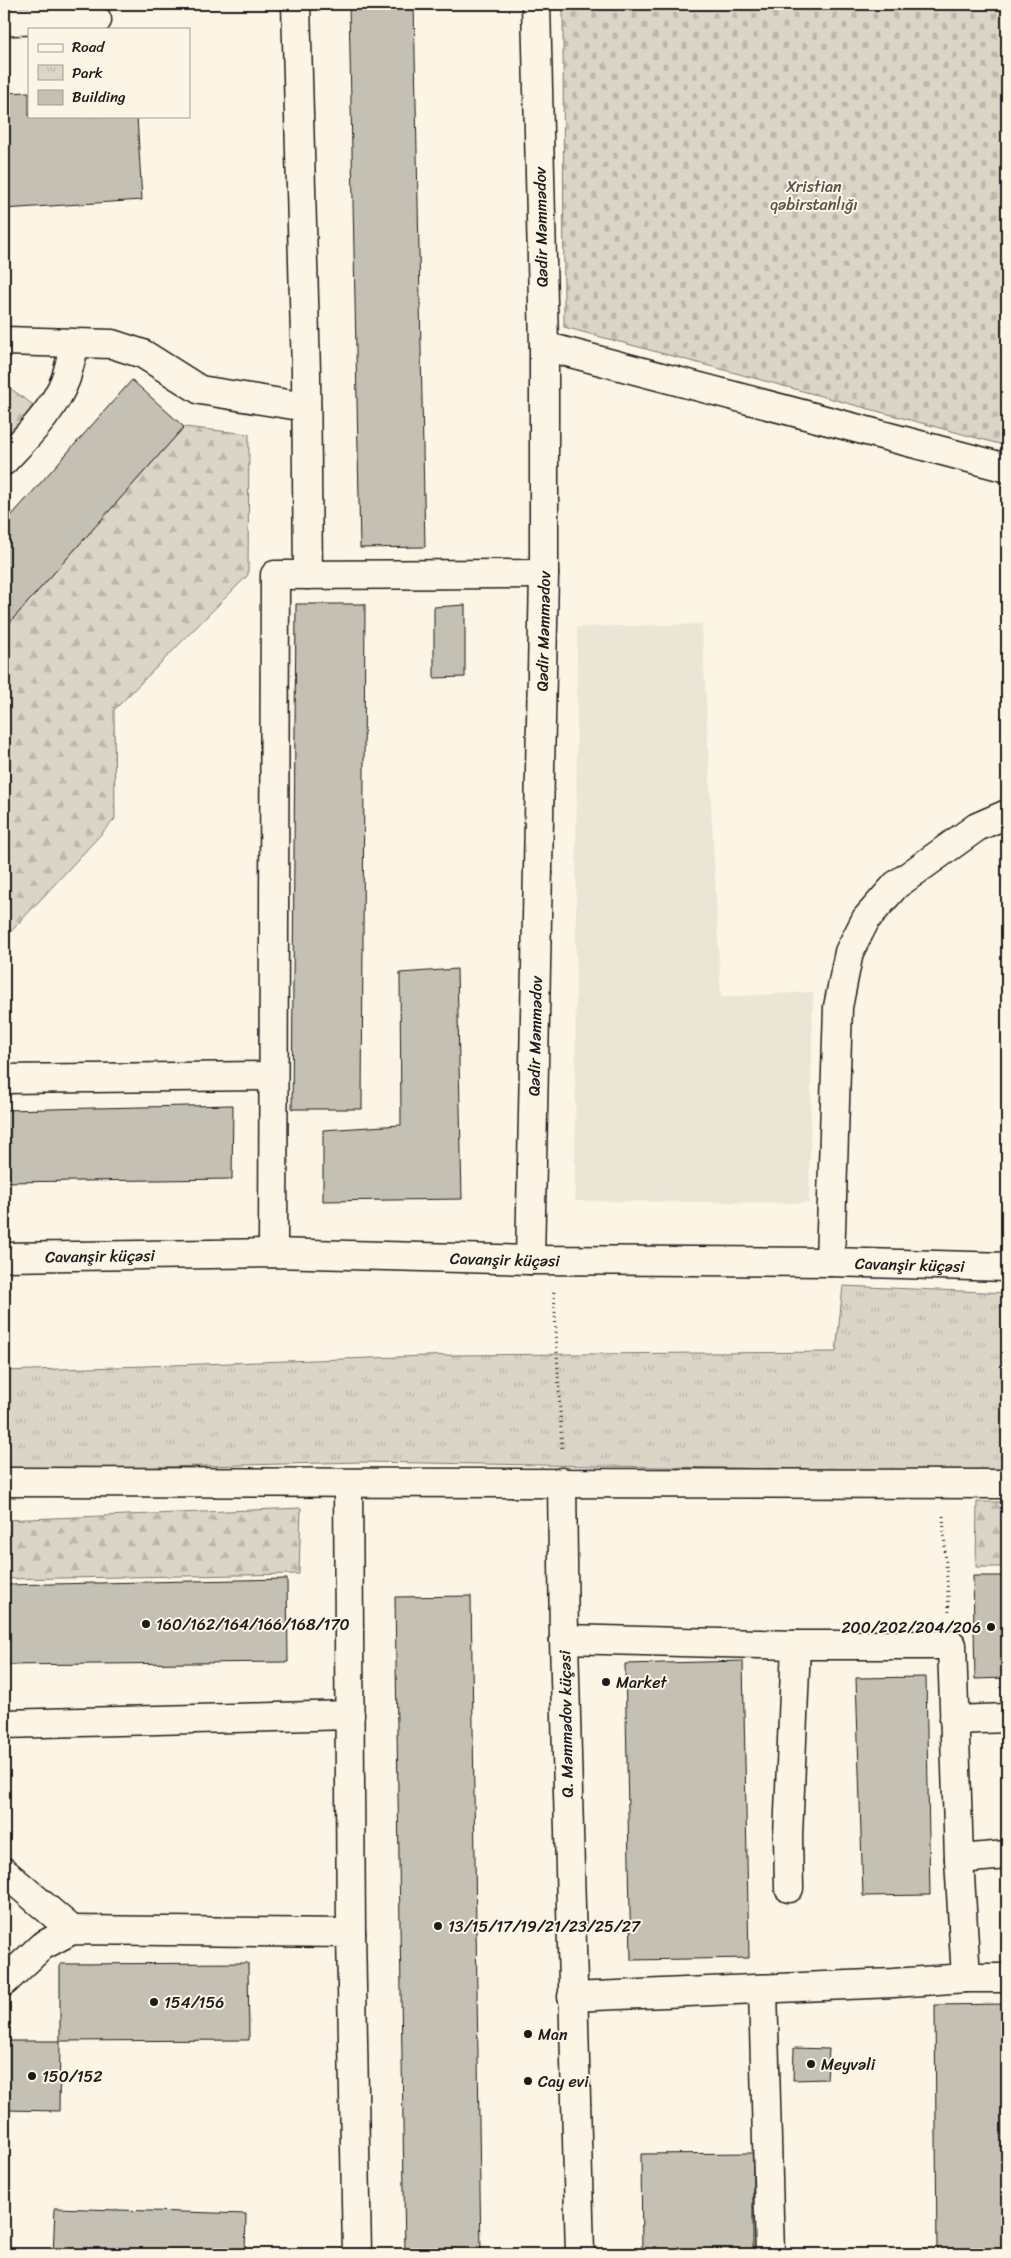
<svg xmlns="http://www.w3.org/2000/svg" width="1011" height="2258" font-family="Sriracha,sans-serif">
<defs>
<pattern id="forest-firs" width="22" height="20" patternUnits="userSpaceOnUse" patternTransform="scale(1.25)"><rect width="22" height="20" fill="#dbd5c8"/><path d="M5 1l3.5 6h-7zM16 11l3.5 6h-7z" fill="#bbb6ab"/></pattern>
<pattern id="cemetery-stones" width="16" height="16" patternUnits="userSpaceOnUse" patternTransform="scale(1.25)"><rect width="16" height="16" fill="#dbd5c8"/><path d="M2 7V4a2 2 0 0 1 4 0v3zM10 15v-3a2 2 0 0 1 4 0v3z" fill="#bbb6ab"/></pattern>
<pattern id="park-tufts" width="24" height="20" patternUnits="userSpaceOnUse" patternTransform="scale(1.25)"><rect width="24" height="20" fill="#dbd5c8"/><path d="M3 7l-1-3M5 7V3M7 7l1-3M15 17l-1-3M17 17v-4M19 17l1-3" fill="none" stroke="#bbb6ab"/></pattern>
</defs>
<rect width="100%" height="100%" fill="#fcf5e5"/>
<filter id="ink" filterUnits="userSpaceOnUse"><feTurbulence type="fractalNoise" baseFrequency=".02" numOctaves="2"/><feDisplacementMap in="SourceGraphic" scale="10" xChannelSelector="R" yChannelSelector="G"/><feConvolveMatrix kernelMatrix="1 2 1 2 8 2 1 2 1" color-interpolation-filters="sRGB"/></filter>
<g filter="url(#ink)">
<path fill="#ebe5d6" d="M702,624L721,997L813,992L809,1203L575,1201L577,627Z"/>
<path fill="url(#forest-firs)" stroke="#7c7872" d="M4,384L39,409L4,446Z
M184,427L249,434L248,575L114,710L115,819L4,939V629Z
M977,1502H1007V1567H976Z
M301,1508L299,1574L4,1579V1520Z"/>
<path fill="url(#cemetery-stones)" stroke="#7c7872" d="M563,4H1007V446L564,327Z"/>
<path fill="url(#park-tufts)" stroke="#7c7872" d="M843,1286L1007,1293V1470H839L362,1462L4,1471V1371L455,1355L836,1352Z"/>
<path fill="#c4c0b3" stroke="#1c1c1c" d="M349,4H414L425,547L360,548Z
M29,92V116H137L142,200L4,209V93Z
M132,380L184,427L4,629V524Z
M296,604H365L362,1109H292Z
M465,605V677L434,678V607Z
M457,969L462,1199L323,1201V1130L401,1125L400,973Z
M233,1105L232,1179L4,1182V1110Z
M973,1576H1007V1678L975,1679Z
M287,1579L288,1662L4,1665V1585Z
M471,1596L481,2254H405L395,1597Z
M743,1661L749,1958L631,1960L625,1664Z
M926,1677L930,1895L863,1896L856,1678Z
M248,1963L249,2040L60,2041V1964Z
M1007,2004V2254H937L935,2005Z
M4,2041H60L59,2111L4,2110Z
M794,2048L829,2049L827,2079L793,2080Z
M753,2153V2254H642L641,2154Z
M55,2208L246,2214L245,2254H53Z"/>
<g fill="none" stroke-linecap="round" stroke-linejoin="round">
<g stroke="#1c1c1c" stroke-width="31">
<g id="minor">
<path d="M296,4L306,373L308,575"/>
<path d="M4,21L97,20"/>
<path d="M4,341L112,344L143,354L200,390L306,407"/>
<path d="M544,346L1007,468"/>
<path d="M4,461C27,436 54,411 66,378C69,367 72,355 75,344"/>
<path d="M4,1079L273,1076"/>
<path d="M273,1253L275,575L544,574"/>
<path id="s1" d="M4,1257L273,1253L530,1260L830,1262L1007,1267"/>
<path id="s2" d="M530,1260L544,574V346L536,4"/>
<path d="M830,1262L838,1007L849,952L866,919L896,885L977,827L1007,814"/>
<path d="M4,1482L1007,1484"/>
<path d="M562,1482L564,1639"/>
<path d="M348,1484L351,1933"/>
<path d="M954,1720L1007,1718"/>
<path d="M4,1724L350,1715"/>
<path d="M959,1859L1007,1855"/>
<path d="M4,1872L72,1930"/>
<path d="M966,1978H1007"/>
<path d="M4,1982L42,1946L72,1930L351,1933L357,2254"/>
<path d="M763,1989L770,2254"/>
<path d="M572,1997L893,1983L966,1978L959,1859L952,1645H796"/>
<path d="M580,2254L564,1639L796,1645L788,1836L789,1888"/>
</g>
</g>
<path stroke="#1c1c1c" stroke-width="3" stroke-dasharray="1 4" stroke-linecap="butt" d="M554,1292L562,1451
M943,1516L949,1612"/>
<use href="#minor" stroke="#fcf5e5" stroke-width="28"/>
</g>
</g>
<g fill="#1c1c1c" stroke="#fcf5e5" stroke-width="2">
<circle cx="146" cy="1624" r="5"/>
<circle cx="991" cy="1627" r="5"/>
<circle cx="606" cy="1682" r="5"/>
<circle cx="438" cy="1926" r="5"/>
<circle cx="154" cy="2002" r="5"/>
<circle cx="528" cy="2034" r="5"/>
<circle cx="811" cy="2064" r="5"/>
<circle cx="32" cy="2076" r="5"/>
<circle cx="528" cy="2081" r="5"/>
</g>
<g text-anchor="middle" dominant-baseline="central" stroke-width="4" stroke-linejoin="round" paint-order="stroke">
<g font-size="16" fill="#555450" stroke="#fcf5e5">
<text x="814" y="186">Xristian<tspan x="814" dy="18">qəbirstanlığı</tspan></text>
</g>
<g font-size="16" fill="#1c1c1c" stroke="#fcf5e5">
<text transform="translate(541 227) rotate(-91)">Qədir Məmmədov</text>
<text stroke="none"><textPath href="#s2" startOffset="629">Qədir Məmmədov</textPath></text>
<text stroke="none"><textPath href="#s2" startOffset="224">Qədir Məmmədov</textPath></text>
<text stroke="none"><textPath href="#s1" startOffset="96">Cavanşir küçəsi</textPath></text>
<text stroke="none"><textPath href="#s1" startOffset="501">Cavanşir küçəsi</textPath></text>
<text stroke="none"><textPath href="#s1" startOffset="906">Cavanşir küçəsi</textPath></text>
<text transform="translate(566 1724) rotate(-91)">Q. Məmmədov küçəsi</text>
</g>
<g font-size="16" fill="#1c1c1c" stroke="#fcf5e5" text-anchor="start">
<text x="156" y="1624">160/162/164/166/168/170</text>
<text x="981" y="1627" text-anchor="end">200/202/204/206</text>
<text x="616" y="1682">Market</text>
<text x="448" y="1926">13/15/17/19/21/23/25/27</text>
<text x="164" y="2002">154/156</text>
<text x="538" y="2034">Man</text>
<text x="821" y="2064">Meyvəli</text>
<text x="42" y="2076">150/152</text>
<text x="538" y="2081">Cay evi</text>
</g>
</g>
<rect width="1011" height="2258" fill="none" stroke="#fcf5e5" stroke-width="20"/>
<rect x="10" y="10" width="991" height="2238" fill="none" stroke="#1c1c1c" stroke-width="2" filter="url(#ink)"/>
<rect x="28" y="28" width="162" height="90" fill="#fcf5e5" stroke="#a29e95"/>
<rect x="38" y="44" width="25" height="8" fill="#fcf5e5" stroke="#a29e95"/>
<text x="72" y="52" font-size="15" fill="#1c1c1c">Road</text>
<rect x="38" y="65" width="25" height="15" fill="url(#park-tufts)" stroke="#a29e95"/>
<text x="72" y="78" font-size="15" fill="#1c1c1c">Park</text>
<rect x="38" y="90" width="25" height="15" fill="#c4c0b3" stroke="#a29e95"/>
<text x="72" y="102" font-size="15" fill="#1c1c1c">Building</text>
</svg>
